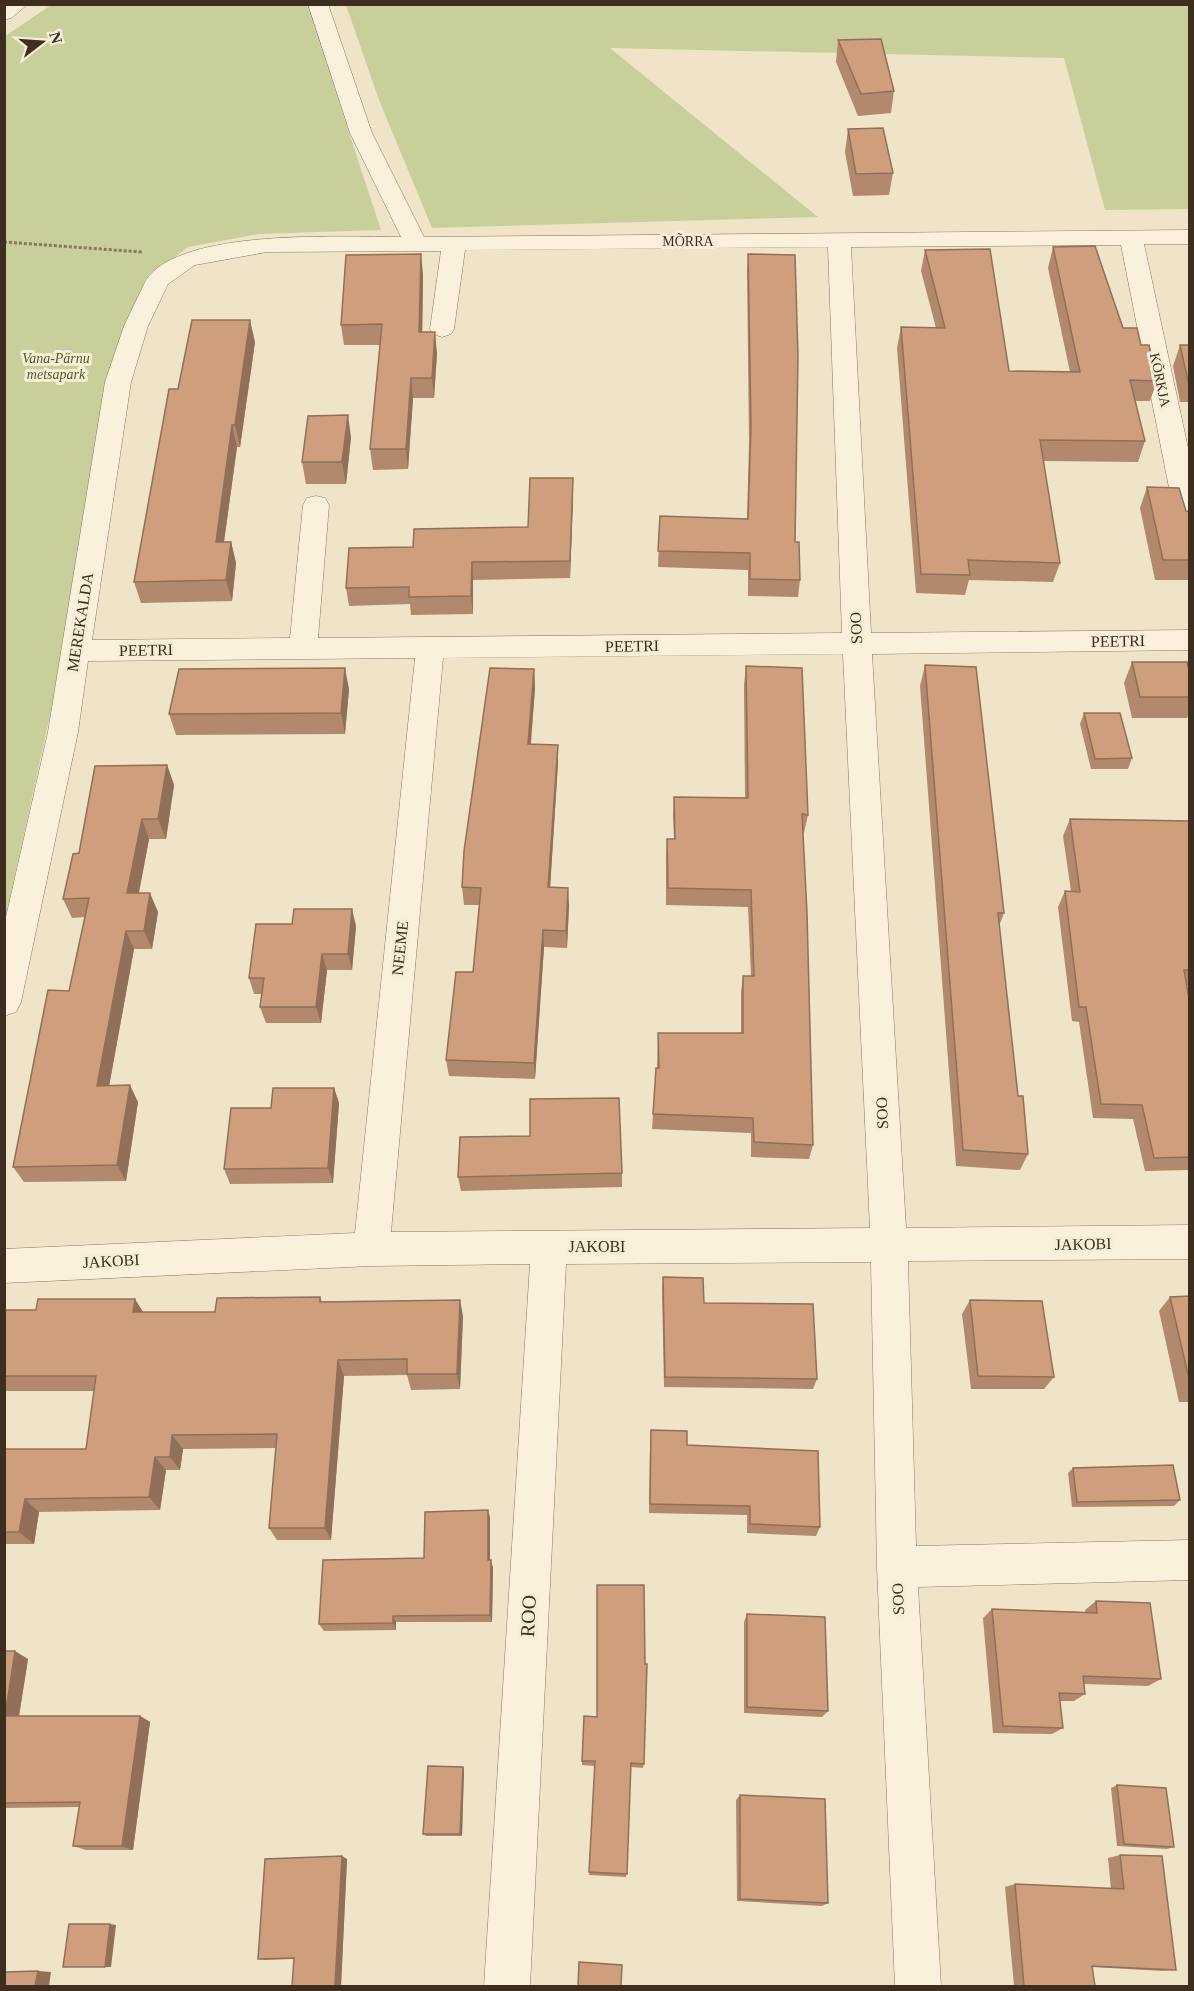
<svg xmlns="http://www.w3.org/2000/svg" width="1194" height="1991" font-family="Georgia,serif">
<rect width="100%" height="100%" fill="#f0e4c8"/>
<path fill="#c9cf9b" d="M51,5H307L381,230L259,234L188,247L145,280L105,383L62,661L5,920L4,37Z
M346,5H1189V209L1105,210L1064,58L610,48L818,217L432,228L379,100Z"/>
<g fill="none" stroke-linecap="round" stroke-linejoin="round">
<g stroke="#8d765c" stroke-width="1">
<path id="minor" d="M4,4H28L11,18L4,20Z
M308,4H328L372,133L424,237L1190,230V244H1144L1190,457V532L1180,530L1176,523L1121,245L851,247L871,633L1190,630V650L872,654L906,1228L1190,1225V1259L908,1261L916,1546L1190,1540V1580L918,1587L941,1986H895L877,1567L871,1262L566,1264L530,1986H484L530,1264L371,1266L4,1283V1249L355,1233L415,658L88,661L78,732L21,1002L16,1012L4,1016V926L48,732L105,382L124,326L146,280C181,228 342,237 401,237L350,133ZM828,247L842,633L318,638L329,505L325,498L316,496L307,498L303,505L290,638L92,640L131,382L148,326L168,284L195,265L267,252L441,251L430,329L433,334L442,337L451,334L454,329L465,250ZM843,654L870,1228L391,1232L443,658Z"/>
</g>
<path stroke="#8d765c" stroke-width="3" stroke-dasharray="3 2" stroke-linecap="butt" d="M4,242L142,252"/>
<use href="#minor" fill="#faf1dc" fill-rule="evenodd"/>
</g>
<path fill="#b2896c" d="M838,40L894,91L891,113L858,116L836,62Z
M848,129L893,173L889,195L853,196L845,152Z
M1053,247L1123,328L1141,345L1157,381L1150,401H1135L1145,441L1138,462L1043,461L1060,563L1053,582L969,580L965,595L916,593L897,348L901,327L936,328L921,271L925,250L1009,371L1070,372L1048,268Z
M748,254L795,542L800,580L798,597L748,596V570L658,567L660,516L747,519L749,443L747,272Z
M423,274L422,332L437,353L434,398H413L408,469L373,470L370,449L380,345H344L341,325Z
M255,342L240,447H237L224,542H231L236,563L232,601L141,603L134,582L178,389Z
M1180,345H1190V402H1180L1173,366Z
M351,437L346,484H306L302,462Z
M573,478V496L570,578L473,580V614L411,615L410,604L349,606L346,588L413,547L528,527Z
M1147,487L1186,511L1190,512V580H1155L1140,508Z
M1132,662L1190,673V711L1187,718H1132L1124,683Z
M925,665L1004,913L999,926L1018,1096L1028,1154L1020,1170L956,1166L920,686Z
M746,666L808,815L804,833H803L813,1145L809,1159L751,1157V1133L652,1129L656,1068H657L658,1033H741V992L743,976H751L748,907L666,905V856L667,839H674L673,815L674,797L745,798L744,685Z
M534,669L535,688L531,744L558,763L550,887L569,905L567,948L544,947L535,1079L449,1076L446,1060L473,972L479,905H464L462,887Z
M349,689L345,734L176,735L169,714Z
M1084,713L1132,758L1128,769H1091L1080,724Z
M167,765L174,785L166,839H149L139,893L158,912L152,949H134L109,1086L138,1102L126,1181L24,1182L13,1167L69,991L85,917L72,918L63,899L79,853Z
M1070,819L1190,821V985H1186L1190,1004V1170L1145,1171L1133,1119L1093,1118L1079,1022L1072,1021L1058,907L1065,891H1071L1063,836Z
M356,926L352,970H327L321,1023H266L260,1007L262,994H254L249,978Z
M334,1088L339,1103L333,1183L230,1184L224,1169L271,1108Z
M622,1173V1187L461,1191L458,1177Z
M663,1277L704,1303L817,1379L813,1389L664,1387L662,1289Z
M1190,1296V1402H1179L1159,1311L1170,1297Z
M320,1297L322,1302L463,1316L460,1389L411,1390L407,1375L344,1376L331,1540H277L269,1528L276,1448L183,1449L180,1470H166L160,1510L39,1512L34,1544H4V1449H86L94,1391H4V1310L143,1312H215Z
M970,1300L1054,1377L1044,1389H971L962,1314Z
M651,1430L687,1445L820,1527L816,1536L747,1533V1515L649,1513L650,1440Z
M1073,1468L1180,1500L1174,1506L1072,1507L1068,1473Z
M488,1510L490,1518V1560L493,1568L492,1622H396V1630L324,1631L319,1624L424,1558Z
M1096,1601L1161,1679L1148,1686L1084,1684L1085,1694L1074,1701H1060L1063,1728L1052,1734L993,1733L983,1618L992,1609L1085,1612V1610Z
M747,1614L828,1711L822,1717L744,1713V1622Z
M4,1651L28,1659L19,1716H140L150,1722L133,1850H86L73,1846L79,1807L4,1808Z
M582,1761L644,1764L643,1768L631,1767L626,1877L589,1875L595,1766L582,1765Z
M464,1769L462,1836H426L423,1834Z
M1117,1785L1174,1847L1167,1849L1117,1846L1111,1788Z
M740,1795L828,1903L822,1906L737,1901L736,1800Z
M1120,1855L1176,1970L1162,1971L1092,1967L1095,1986H1014L1005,1887L1015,1884L1111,1889L1108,1858Z
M347,1859L341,1986H292L294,1959L264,1960L258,1959Z"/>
<path fill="#916f58" d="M421,254L423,274L422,353L419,332Z
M250,320L255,342L240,447L235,425Z
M435,332L437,353L434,398L432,378Z
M411,378L413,398L408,469L406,449Z
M348,415L351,437L346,484L342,462Z
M232,425L237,447L221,563L216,542Z
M573,478V496L570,578V561Z
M231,542L236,563L232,601L226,580Z
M472,562L473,580V614L471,596Z
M345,668L349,689L345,734L341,713Z
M534,669L535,688L529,762L528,744Z
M558,745V763L549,905L548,887Z
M167,765L174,785L166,839L158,819Z
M142,819L149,839L135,912L127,893Z
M568,888L569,905L567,948L566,931Z
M150,893L158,912L152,949L144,931Z
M352,909L356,926L352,970L348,954Z
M543,930L544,947L535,1079L534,1063Z
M126,931L134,949L106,1103L97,1086Z
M322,954L327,970L321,1023L316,1007Z
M130,1085L138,1102L126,1181L117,1165Z
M334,1088L339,1103L333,1183L328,1168Z
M135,1299L145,1315L133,1312Z
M460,1300L463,1316L460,1389L457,1374Z
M338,1360L344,1376L331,1540L325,1528Z
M172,1435L183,1449L180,1470L170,1457Z
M155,1457L166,1470L160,1510L149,1497Z
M25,1499L39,1512L34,1544L19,1532Z
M488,1510L490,1518V1568L488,1560Z
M491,1560L493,1568L492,1622L490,1615Z
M393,1616L396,1622V1630L393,1623Z
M15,1651L28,1659L18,1722L5,1716Z
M140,1716L150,1722L133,1850L122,1846Z
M463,1767L464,1769L462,1836L460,1834Z
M342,1856L347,1859L341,1986H335Z
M110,1924L116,1925L111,1967H105Z
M38,1971L51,1972L49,1986H35Z"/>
<path fill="#cf9f7d" stroke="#916f58" stroke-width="1.5" d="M881,39L894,91L861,94L838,40Z
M883,128L893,173L856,174L848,129Z
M1095,246L1123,328H1137L1141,345H1149L1157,381L1130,380L1145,441L1040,440L1060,563L968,560L970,575L921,574L901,327L945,328L925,250L990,249L1009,371L1080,372L1053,247Z
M421,254L419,332H435L432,378H411L406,449H370L382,324L341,325L346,255Z
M748,254L795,255L798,356L795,542H799L800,580L750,579V553L658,551L660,516L748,519L751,426Z
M192,320H250L235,425H232L216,542H231L226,580L134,582L169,389H178Z
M1180,345H1190V381H1188Z
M348,415L342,462H302L308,416Z
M530,478H573L570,561L472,562L471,596L409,597V587L346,588L349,548L413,547L414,529L528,527Z
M1147,487L1179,488L1186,511L1190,512V560H1163Z
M1132,662H1187L1190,673V697H1140Z
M925,665L976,667L1004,913H998L1018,1096H1023L1028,1154L963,1150Z
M746,666L802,668L808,815L802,814L807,913L813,1145L754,1142L753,1118L653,1114L656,1068H659L658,1033H743V976H754L751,890L668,888L667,839H675L674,797L748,798Z
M345,668L341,713L169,714L179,669Z
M490,668L534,669L528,744L558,745L548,887L568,888L566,931L543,930L534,1063L446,1060L456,972H473L481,888L462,887L464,851Z
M1084,713H1120L1132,758L1095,759Z
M167,765L158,819H142L127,893H150L144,931H126L97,1086L130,1085L117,1165L13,1167L48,990L69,991L89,898L63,899L73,854L79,853L95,766Z
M1070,819L1190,821V970H1184L1190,1004V1157L1154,1158L1142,1105L1101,1104L1086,1007H1079L1065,891L1080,892Z
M294,909H352L348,954H322L316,1007H260L264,978H249L256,924H292Z
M273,1088H334L328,1168L224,1169L231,1108H271Z
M619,1098L622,1173L458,1177L460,1137L530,1136V1099Z
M663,1277L703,1278L704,1303L813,1304L817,1379L665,1377Z
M1190,1296V1383L1170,1297Z
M320,1297V1302L460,1300L457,1374H407V1359L338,1360L325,1528H269L277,1434L172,1435L170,1457H155L149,1497L25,1499L19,1532H4V1449H86L96,1376H4V1310H36L38,1299H135L133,1312H215L217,1298Z
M970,1300L1042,1301L1054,1377L978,1376Z
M651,1430L687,1431V1445L818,1451L820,1527L750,1524V1506L650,1504Z
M1173,1465L1180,1500L1077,1502L1073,1468Z
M488,1510V1560H491L490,1615L393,1616V1623L319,1624L323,1560L424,1558L425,1512Z
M597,1585H644L645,1664H647L644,1764L631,1763L627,1874L589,1872L595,1761H582L584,1716L597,1717Z
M1096,1601L1150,1603L1161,1679L1083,1676L1085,1694L1059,1693L1063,1728L1003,1726L992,1609L1097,1613Z
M747,1614L825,1617L828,1711L747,1707Z
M4,1651H15L5,1716H140L122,1846H73L80,1802L4,1803Z
M428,1766L463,1767L460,1834H423Z
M1117,1785L1166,1788L1174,1847L1124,1844Z
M740,1795L825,1799L828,1903L740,1899Z
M1120,1855L1162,1856L1176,1970L1092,1966L1095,1986H1024L1015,1884L1124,1889Z
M342,1856L335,1986H292L294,1958L258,1959L265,1859Z
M69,1924H110L105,1967H63Z
M579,1962L622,1965L621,1986H578Z
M38,1971L35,1986H4V1972Z"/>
<g text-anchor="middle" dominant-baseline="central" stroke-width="6" stroke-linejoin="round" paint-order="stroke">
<g font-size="14" fill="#3d2e20" stroke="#f7eed8">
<text x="688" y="241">MÕRRA</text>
<text transform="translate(1160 380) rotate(78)">KÕRKJA</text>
</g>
<g font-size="14" font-style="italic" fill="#4d5a26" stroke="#f7eed8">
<text x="56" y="358">Vana-Pärnu<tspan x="56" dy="16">metsapark</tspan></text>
</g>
<g font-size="16" fill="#3d2e20" stroke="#f7eed8">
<text transform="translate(80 622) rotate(-81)">MEREKALDA</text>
<text transform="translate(856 628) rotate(-93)">SOO</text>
<text transform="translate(1118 641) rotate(-1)">PEETRI</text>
<text transform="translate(632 646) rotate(-1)">PEETRI</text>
<text transform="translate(146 650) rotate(-1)">PEETRI</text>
<text transform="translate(400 948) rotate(-84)">NEEME</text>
<text transform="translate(882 1113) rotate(-93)">SOO</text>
<text transform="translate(1083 1244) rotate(-1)">JAKOBI</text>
<text x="597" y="1246">JAKOBI</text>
<text transform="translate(111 1261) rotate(-3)">JAKOBI</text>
<text transform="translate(898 1599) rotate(-93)">SOO</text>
</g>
<g font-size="20" fill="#3d2e20" stroke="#f7eed8">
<text transform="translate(528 1616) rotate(-87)">ROO</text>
</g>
</g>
<rect width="1194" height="1991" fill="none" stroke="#3d2e20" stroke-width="12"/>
<g transform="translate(42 42) rotate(73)" stroke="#f7eed8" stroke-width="4.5" paint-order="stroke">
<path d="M0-4.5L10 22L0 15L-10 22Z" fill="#3d2e20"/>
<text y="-9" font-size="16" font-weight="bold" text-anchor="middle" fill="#3d2e20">N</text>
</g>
</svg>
